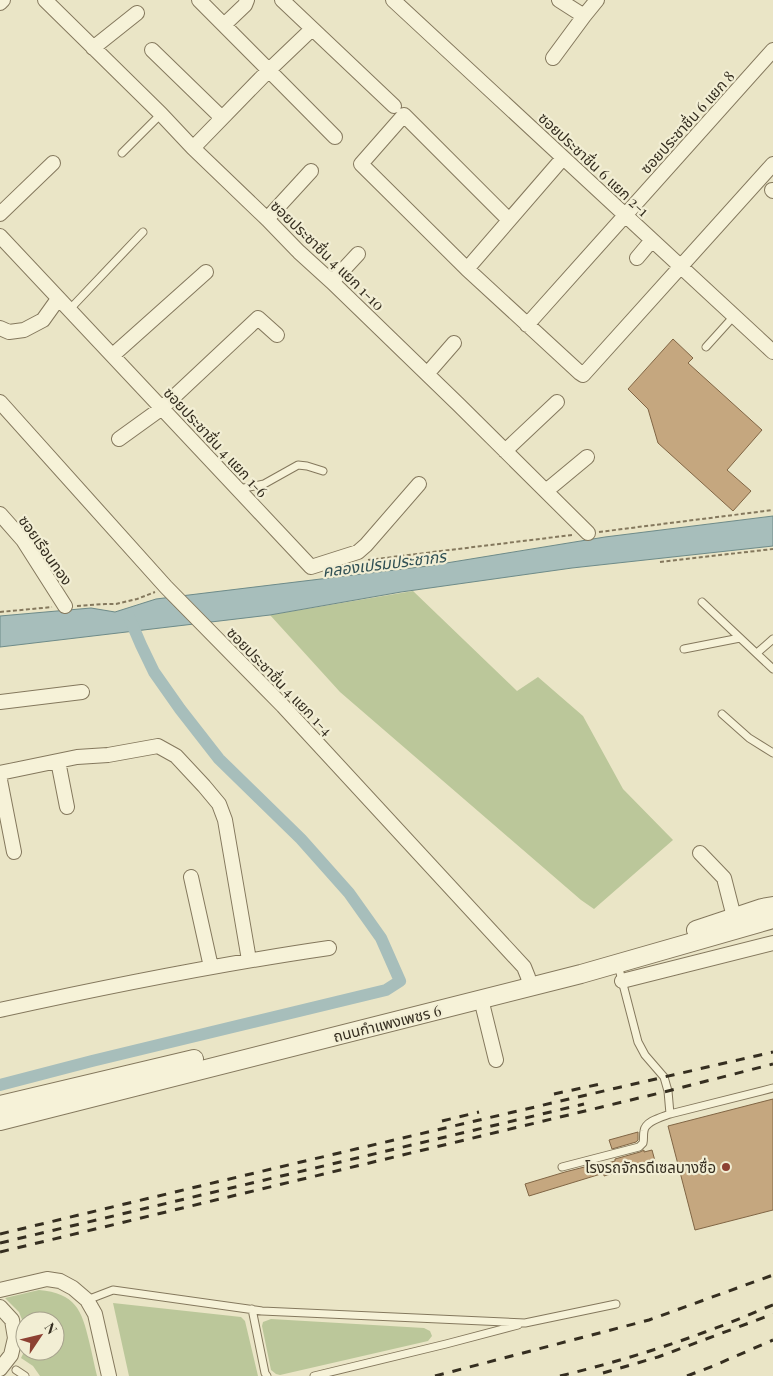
<svg xmlns="http://www.w3.org/2000/svg" width="773" height="1376" font-family="'Playfair Display','Noto Sans Thai',serif">
<rect width="100%" height="100%" fill="#eae5c6"/>
<path fill="#bbc79a" d="M413,591L517,691L538,677L583,716L623,789L673,840L594,909L581,900L340,692L270,615Z
M39,1290C75,1293 82,1310 89,1341C92,1353 94,1364 97,1376H40L33,1366L21,1358L25,1350V1351H55V1321H25V1327L19,1312L5,1298Z
M113,1303L241,1317L245,1321L258,1376H129Z
M271,1319L424,1328L430,1331L432,1336L428,1341L280,1375L276,1374L271,1370L262,1326L263,1322Z"/>
<path fill="#a7bebb" stroke="#6e8b89" d="M773,516V546L572,568L401,592L270,615L0,647V616L91,608L115,612L156,599L428,566L605,537Z"/>
<g fill="none" stroke-linecap="round" stroke-linejoin="round">
<path stroke="#a7bebb" stroke-width="12" d="M0,1085L92,1061L386,990L400,981L381,938L349,893L301,839L219,759L180,709L154,672L141,645L129,617"/>
</g>
<path fill="#c5a77f" stroke="#816645" d="M673,339L693,358L688,363L762,430L727,470L751,491L733,511L658,443L648,409L628,389Z
M773,1099V1210L695,1230L668,1126Z
M638,1132V1140L636,1142L612,1149L609,1140Z
M644,1150V1152L652,1150L655,1161L604,1176V1173L529,1196L525,1184L565,1172L596,1164L597,1166L615,1161V1159L640,1152Z"/>
<g fill="none" stroke-linecap="round" stroke-linejoin="round">
<g stroke="#84785d" stroke-width="9">
<path id="service" d="M122,153L161,114
M70,309L143,232
M706,347L734,316
M239,489L264,484L298,465L307,466L323,471
M702,602L773,669
M684,649L740,638
M757,653L773,639
M722,714L749,738L773,753
M670,1114L773,1088
M562,1167L639,1147L643,1143C644,1139 643,1135 644,1131C645,1121 662,1117 670,1114L668,1091L664,1077L645,1055L638,1042L618,965
M87,1300L113,1290L262,1311L525,1323L616,1304
M252,1309L265,1373L267,1376
M16,1370L25,1376
M314,1376L446,1344L518,1325"/>
</g>
<g stroke="#84785d" stroke-width="16">
<path id="minor" d="M45,0L161,114L193,148L267,219L299,252L332,282L459,405L588,533
M199,0L335,137
M282,0L394,106
M393,0L773,352
M559,0L584,16
M0,3L3,0
M224,25L245,5L247,0
M93,48L137,13
M152,50L222,118
M553,58L584,16L597,0
M193,148L268,71L312,29
M772,190L773,191
M0,214L53,163
M267,219L311,171
M509,220L404,115L361,164L467,269L580,373L583,375L773,164
M0,236L311,567L358,552L366,545L419,484
M637,258L652,240
M467,269L563,158
M332,282L358,254
M527,325L773,50
M0,328L9,332L24,330L43,320L58,299
M113,355L206,272
M427,374L454,343
M0,402L166,587L283,706L524,967L528,977L530,987
M119,439L162,408L258,318L277,335
M505,451L557,402
M546,491L587,457
M0,514L23,540L65,606
M0,702L82,692
M58,761L67,807
M0,773L77,757L108,755L158,746L176,756L204,786L219,804L225,820L249,960
M0,780L14,852
M700,853L724,878L734,917
M191,877L211,967
M622,981L773,943
M481,999L496,1060
M0,1010C109,986 219,964 329,948
M0,1290L47,1279L60,1281L73,1288L87,1300L95,1314L109,1376
M0,1307L12,1320L15,1338L11,1355L0,1369"/>
</g>
<g stroke="#84785d" stroke-width="20">
<path id="tertiary" d="M696,930L762,908L773,906
M0,1105L194,1059
M0,1121L581,974L773,919"/>
</g>
<path stroke="#84785d" stroke-width="2" stroke-dasharray="4 2.5" stroke-linecap="butt" d="M599,532L773,510
M368,560L572,535
M660,562L773,549
M77,606L105,604H116L137,599L155,592
M0,612L52,607"/>
<use href="#service" stroke="#f6f2d8" stroke-width="7"/>
<use href="#minor" stroke="#f6f2d8" stroke-width="14"/>
<use href="#tertiary" stroke="#f6f2d8" stroke-width="18"/>
<path stroke="#352e20" stroke-width="3" stroke-dasharray="9 9" stroke-linecap="butt" d="M554,1094L600,1084
M442,1121L479,1112
M0,1234C257,1172 515,1111 773,1052
M0,1243L584,1104
M0,1252L668,1091L773,1064
M603,1373L658,1357L773,1314
M435,1376L649,1320L773,1275
M560,1376C609,1364 657,1350 705,1332C728,1324 750,1314 773,1305
M687,1376L713,1366L773,1340"/>
</g>
<circle fill="#8d4132" stroke="#f2eed4" stroke-width="2" cx="726" cy="1167" r="5"/>
<g text-anchor="middle" dominant-baseline="central" stroke-width="4.5" stroke-linejoin="round" paint-order="stroke">
<g font-size="15" fill="#352e20" stroke="#f2eed4">
<text transform="translate(687 122) rotate(-48)">ซอยประชาชื่น 6 แยก 8</text>
<text transform="translate(594 164) rotate(43)">ซอยประชาชื่น 6 แยก 2-1</text>
<text transform="translate(328 255) rotate(44)">ซอยประชาชื่น 4 แยก 1-10</text>
<text transform="translate(216 442) rotate(47)">ซอยประชาชื่น 4 แยก 1-6</text>
<text transform="translate(46 550) rotate(55)">ซอยเรือนทอง</text>
<text transform="translate(280 681) rotate(46)">ซอยประชาชื่น 4 แยก 1-4</text>
<text transform="translate(387 1023) rotate(-14)">ถนนกำแพงเพชร 6</text>
</g>
<g font-size="15" fill="#352e20" stroke="#f2eed4" text-anchor="end">
<text x="716" y="1167">โรงรถจักรดีเซลบางซื่อ</text>
</g>
<g font-size="16" font-style="italic" fill="#305054" stroke="#f2eed4">
<text transform="translate(384 563) rotate(-7)">คลองเปรมประชากร</text>
</g>
</g>
<g transform="translate(40 1336) rotate(55)"><circle r="24" fill="#f2eed4" stroke="#a6a18c"/>
<path d="M0-4L9 19L0 12L-9 19Z" fill="#8d4132"/>
<text y="-8" font-size="14" font-weight="bold" text-anchor="middle" fill="#352e20">N</text>
</g>
</svg>
